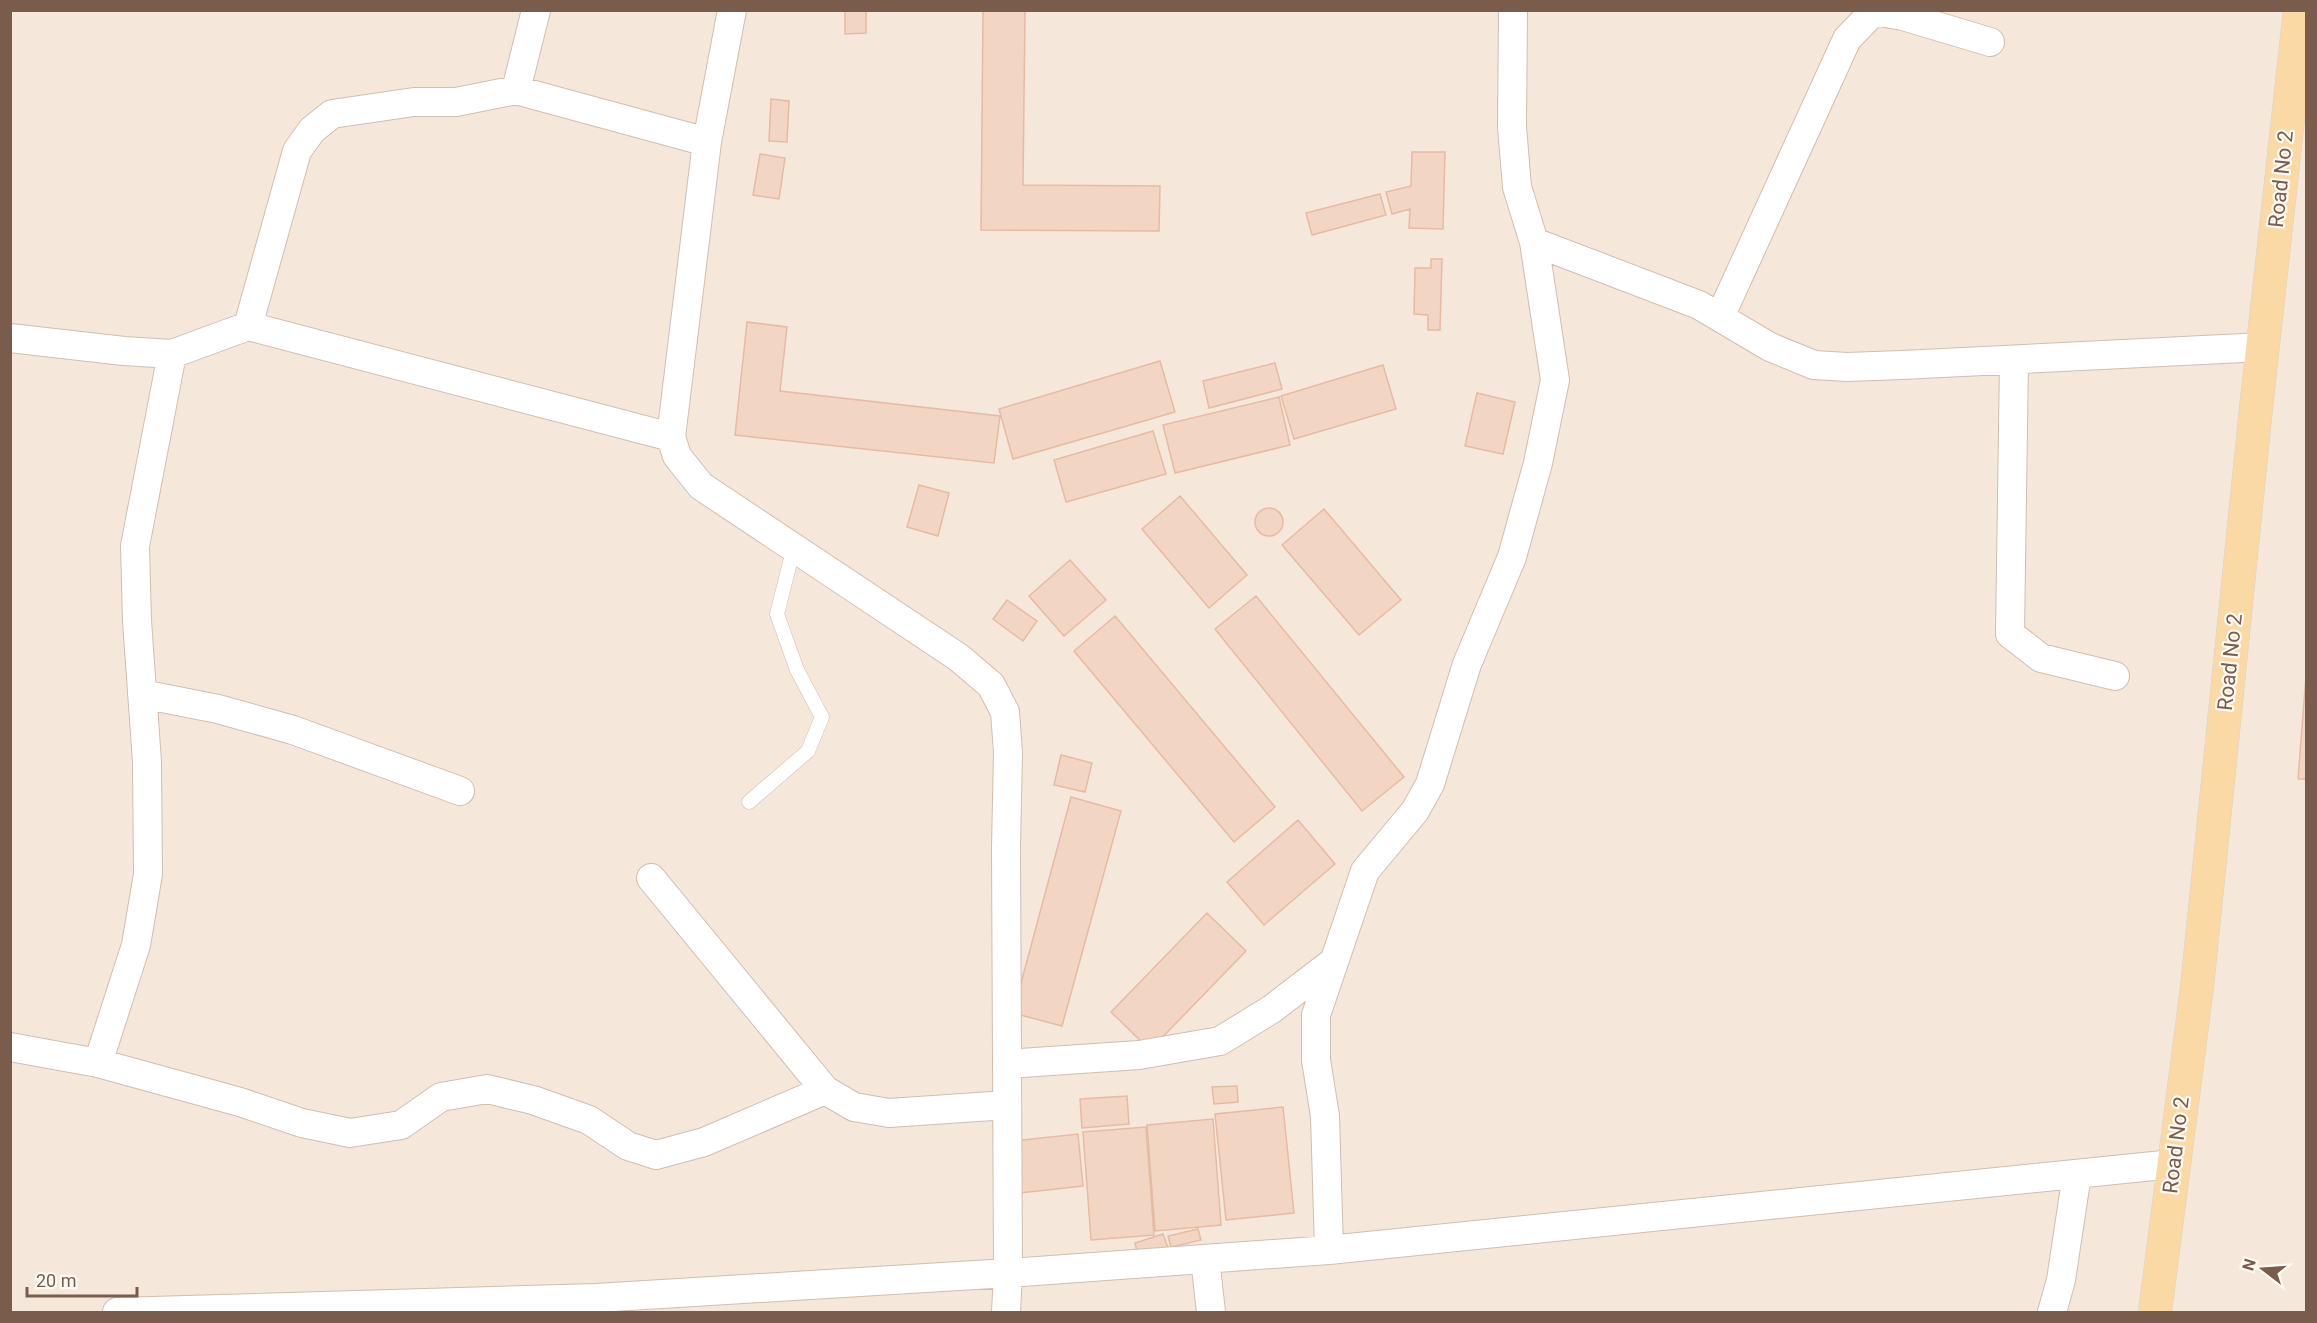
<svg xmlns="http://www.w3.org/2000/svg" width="2317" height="1323" font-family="Roboto,sans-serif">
<rect width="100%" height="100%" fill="#fdf6ec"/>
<path fill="#f5e8da" d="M11,11H2306V1312H11Z"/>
<path fill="#f3d5c3" stroke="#e6bba3" stroke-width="1.5" d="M845,10H866V33L845,34Z
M983,10H1025L1023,185L1160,186L1159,231L981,230Z
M771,99L789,101L787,142L769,141Z
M1412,152H1445L1443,229L1409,228L1410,209L1392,214L1386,192L1411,186Z
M760,154L785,158L779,199L753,195Z
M1380,194L1386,215L1312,235L1306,213Z
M1431,259H1442L1440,330H1428V315L1414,314L1415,268H1431Z
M747,322L787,327L780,391L1000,416L994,463L735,435Z
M1160,361L1175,412L1013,459L999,409Z
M1275,363L1282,389L1209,408L1203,381Z
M1383,365L1396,409L1294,439L1281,396Z
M1477,393L1515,402L1503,454L1465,446Z
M1279,397L1290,445L1175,473L1163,425Z
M1153,431L1166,474L1066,502L1054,460Z
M919,485L949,493L938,536L907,527Z
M1180,496L1247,575L1209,608L1142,529Z
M1255 522a14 14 0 1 1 28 0a14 14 0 1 1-28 0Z
M1324,509L1401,600L1359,635L1282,545Z
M1070,560L1106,600L1064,636L1029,596Z
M1256,596L1404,777L1362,811L1215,629Z
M1007,600L1037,621L1023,641L993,619Z
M1115,616L1275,807L1234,842L1074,651Z
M2306,676V779H2298Z
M1061,755L1092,763L1085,792L1054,785Z
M1071,797L1121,811L1062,1026L1013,1013Z
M1298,820L1335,864L1264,925L1227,882Z
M1207,913L1246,951L1150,1050L1111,1012Z
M1237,1086L1238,1102L1214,1104L1212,1087Z
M1127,1096L1129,1124L1082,1128L1080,1099Z
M1283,1107L1294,1213L1226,1220L1215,1114Z
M1213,1119L1221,1225L1155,1231L1147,1125Z
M1146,1127L1154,1235L1091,1240L1083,1132Z
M1078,1134L1083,1186L1020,1193L1014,1141Z
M1198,1229L1201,1240L1171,1247L1168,1236Z
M1163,1234L1168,1248L1138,1257L1135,1243Z"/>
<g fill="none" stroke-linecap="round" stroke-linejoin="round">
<g stroke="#d1beb0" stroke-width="15">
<path id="lane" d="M749,802L808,751L822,717L797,670L777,614L794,547"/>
</g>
<g stroke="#d1beb0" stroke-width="30">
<path id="street" d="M732,10L707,142L671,437L677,456L701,486L958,657L991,685L1005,712L1008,752L1006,848L1008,1273L1006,1312
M516,90L536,10
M1534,242L1699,305L1770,347L1814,365L1847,367L1902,365L2263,347
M1720,317L1847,39L1874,11L1903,16L1990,42
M248,326L297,151L312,130L332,114L414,102H456L516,90L707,142
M10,338L124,351L172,354L248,326L671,437
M2014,360L2010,634L2041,658L2115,676
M142,694L218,709L293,730L460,791
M651,878L825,1090L854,1107L889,1113L1007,1105
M10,1047L98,1063L240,1102L302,1123L350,1133L401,1125L441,1097L487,1089L533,1100L589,1120L628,1146L656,1155L704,1142L825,1090
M98,1063L136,945L148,874L147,762L137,621L135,546L172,354
M1007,1064L1139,1055L1220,1041L1272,1009L1333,962
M1329,1250L1325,1116L1316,1060V1015L1365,871L1415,811L1430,784L1467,664L1512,557L1538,463L1555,380L1534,242L1517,187L1512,127L1513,10
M1205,1259L1211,1312
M117,1312L596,1298L1008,1273L1329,1250L2173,1164
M2052,1312L2061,1280L2077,1174"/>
</g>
<g stroke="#dad1cd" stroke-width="34">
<path id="primary" d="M2155,1312L2197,987L2256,408L2300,10"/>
</g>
<use href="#lane" stroke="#fff" stroke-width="14"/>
<use href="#street" stroke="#fff" stroke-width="28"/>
<use href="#primary" stroke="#fbd9a5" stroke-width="33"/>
</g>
<g text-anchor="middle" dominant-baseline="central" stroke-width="4.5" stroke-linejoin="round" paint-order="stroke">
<g font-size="21" fill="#7a5c4d" stroke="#fffaf3">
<text transform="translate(2281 179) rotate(-84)">Road No 2</text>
<text transform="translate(2230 662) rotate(-84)">Road No 2</text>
<text transform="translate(2176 1145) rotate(-83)">Road No 2</text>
</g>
</g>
<rect width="2317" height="1323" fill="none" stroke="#7a5c4d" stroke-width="24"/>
<g transform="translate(2263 1269) rotate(287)" stroke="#fffaf3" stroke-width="4.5" paint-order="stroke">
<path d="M0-4.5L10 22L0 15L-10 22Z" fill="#7a5c4d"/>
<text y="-9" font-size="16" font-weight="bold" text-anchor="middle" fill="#7a5c4d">N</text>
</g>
<path d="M27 1287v9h110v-9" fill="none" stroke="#7a5c4d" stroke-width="3"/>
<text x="36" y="1287" font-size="18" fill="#7a5c4d" stroke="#fffaf3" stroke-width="4.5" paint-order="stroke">20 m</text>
</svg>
